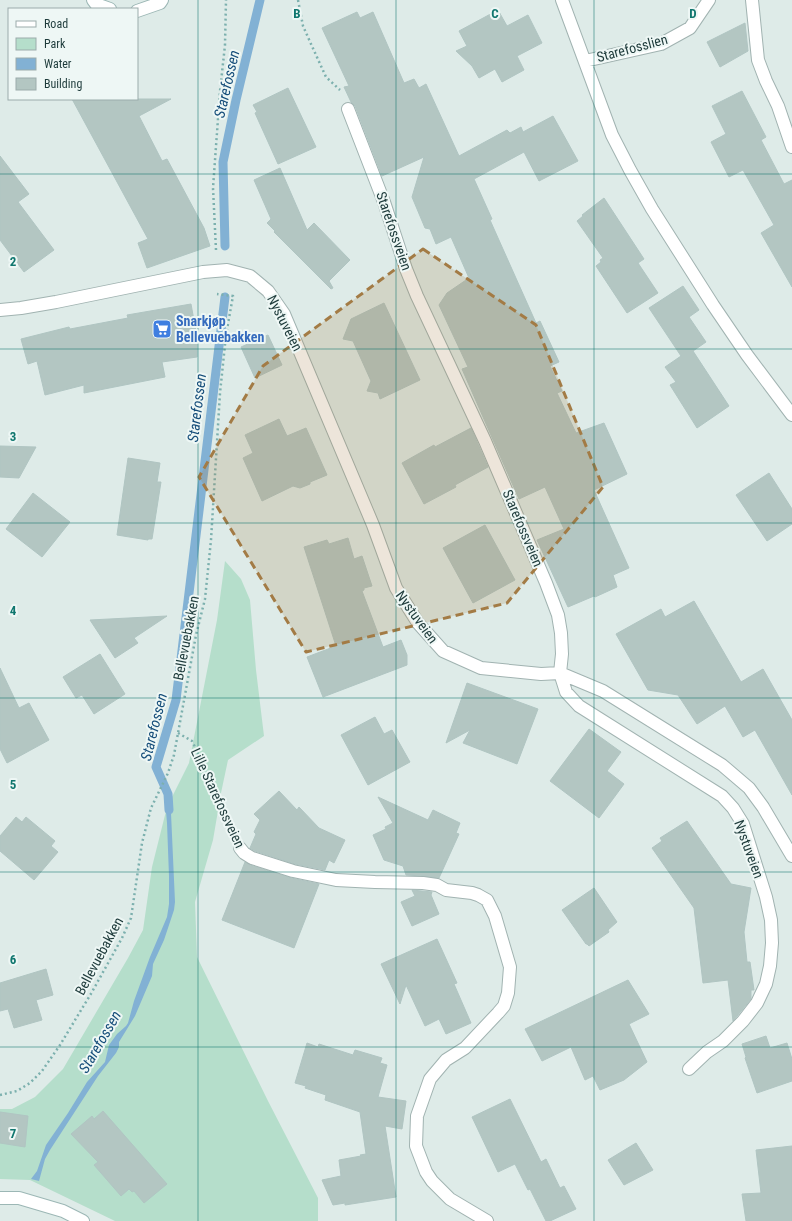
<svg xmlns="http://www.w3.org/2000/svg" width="792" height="1221" font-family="'Roboto Condensed',sans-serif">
<rect width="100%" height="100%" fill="#deebe8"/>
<path fill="#b5decb" d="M225,561L241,579L250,600L256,670L264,736L228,760L221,793L213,840L195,902L197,957L268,1101L318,1198V1221H115L30,1180L0,1179V1109H12L35,1097L63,1069L128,958L143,930L152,867L167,807L189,763L217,620Z"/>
<path fill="#82b1d4" d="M169,798L171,813L175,902L174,910L164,940L153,964L152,976L135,1016L119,1042V1047L116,1053L98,1076L50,1150L45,1159L39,1181L31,1179L37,1171L46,1145L68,1113L87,1082L105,1062L109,1045L117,1034L126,1026L128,1023L134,1001L150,957L167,917L169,904V876L167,823L165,800Z"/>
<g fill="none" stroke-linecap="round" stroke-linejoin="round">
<path stroke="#82b1d4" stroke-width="9" d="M225,246L223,162L236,100L260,0
M169,810L168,794L156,767L176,700L225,297"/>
</g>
<path fill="#b3c6c2" stroke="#b0c5c2" d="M498,10L507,26L528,15L542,43L517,56L524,70L502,82L495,69L479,78L472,66L456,51L467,46L459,31Z
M357,12L360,18L373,12L404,83L414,79L419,88L426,84L459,156L507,130L510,133L521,127L523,132L553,116L578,161L539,181L524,152L474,179L492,219L490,220L536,323L540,321L559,362L550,366L562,391L557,393L576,433L604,423L627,474L594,490L629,568L613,575L617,587L595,597L594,596L568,607L537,540L564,529L545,487L519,499L462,369L468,367L439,305L447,293L469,278L451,237L436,244L430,229L425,228L412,197L424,157L382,176L355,106L351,102L344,87L349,86L322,28Z
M745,23L748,51L720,67L707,42Z
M288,88L316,147L278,164L255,113L257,112L253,105Z
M742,91L766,137L761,140L784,184L792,180V287L761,233L774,225L743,170L729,177L711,142L726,134L712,106Z
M72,99H171L139,116L162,161L167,159L204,228L210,246L147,268L138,243L148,239Z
M0,156L29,194L18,202L54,250L24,272L0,240Z
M280,168L307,230L314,223L350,260L329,281L333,288L331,289L274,232L275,231L267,223L271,219L254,180Z
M604,198L644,259L638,263L658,293L627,313L596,266L601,262L600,260L603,258L577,221L583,216L582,215Z
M683,286L699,310L689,317L706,342L693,351L729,406L697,428L670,385L676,382L665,367L681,356L649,308Z
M384,303L420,380L380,399L378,393L367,391L371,381L353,341L343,339L351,319Z
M191,304L197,337V357L162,362L165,377L84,393V385L45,395L37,361L28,364L21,339L69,327L70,329L128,318L127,315Z
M268,335L282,365L255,378L241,347Z
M279,419L287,436L306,428L327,475L310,482V484L300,488L293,486L262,501L243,458L253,453L245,435Z
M471,428L488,467L455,485L456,487L424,504L402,463L434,445L435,447Z
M0,446L36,447L19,478L0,477Z
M128,458L160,463L157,482H161L152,539H148V540L117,535Z
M769,473L792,509V524L767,541L736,495Z
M33,493L70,522L42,557L6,529Z
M485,525L515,580L473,603L443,548Z
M348,538L354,559L362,556L372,586L364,588V590L362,591L383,647L401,640L407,655V665L323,697L307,657L336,646L304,547L327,540L329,544Z
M694,601L741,682L763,669L792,720V795L755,730L743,737L725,706L697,724L678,695L648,690L616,634L661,609L665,617Z
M167,616L134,638L138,643L115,658L90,620Z
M100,654L125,694L94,714L82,695L76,698L63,677Z
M0,668L19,708L29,703L49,740L7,763L0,749Z
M467,683L538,709L517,764L463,743L470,730L446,743Z
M375,717L384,734L392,730L410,762L368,785L341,735Z
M589,729L621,752L607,771L624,784L599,818L550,781Z
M279,791L297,810L299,807L319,828L345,840L334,863L329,860L325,870L295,864L255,851L250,848L256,834L254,832L260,820L254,814Z
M378,797L428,820L433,810L460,823L456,833L459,834L439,878L423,876L406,875L403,866L384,860L373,835L386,829L385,827L393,823Z
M16,817L22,822L26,817L55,841L51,846L58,852L34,880L0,851V836Z
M687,821L731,884L751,888L744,932L747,962H750L754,990H751V999L733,1021L728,980L703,983L694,908L652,848L662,841L660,838Z
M245,862L250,865L291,878L319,884L294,948L222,920Z
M594,888L617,922L608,930L609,932L589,946L587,944H586L562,910Z
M412,890L432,892L431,895L439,914L412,926L401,902L415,896Z
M437,939L457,983L454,984L471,1023L446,1034L439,1019L425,1026L406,985L400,1004L381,964Z
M46,969L53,995L36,1000L42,1020L14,1028L8,1009L0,1011V983Z
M628,980L649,1014L629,1024L647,1062L624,1080L600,1090L593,1076L585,1080L571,1047L542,1061L525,1029Z
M766,1036L770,1048L787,1043L792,1059V1081L757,1093L745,1058L746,1057L742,1044Z
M307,1043L318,1047L319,1044L353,1055L355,1050L382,1058L380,1063L387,1065L378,1097L406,1101L402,1129L385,1126L396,1197L345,1205V1203L333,1205L322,1180L341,1176L339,1160L361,1156L360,1155L366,1154L360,1112L325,1100L326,1095L305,1088L306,1086L295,1083Z
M510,1099L541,1162L546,1159L560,1188L564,1186L576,1209L550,1221H546L530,1189L528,1190L515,1164L498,1172L472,1117Z
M103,1111L167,1184L144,1203L134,1191L132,1192L129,1189L121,1196L94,1165L98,1162L71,1134L92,1116L94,1119Z
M0,1112L28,1116L25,1147L0,1143Z
M636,1143L653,1170L624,1185L608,1160Z
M792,1146V1221H746L742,1194L761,1193L756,1150Z"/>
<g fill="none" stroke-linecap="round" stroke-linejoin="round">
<g stroke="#a1b3b1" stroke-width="14">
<path id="street" d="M562,0L612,135L630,170L652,209L713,305L747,355L792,415
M752,0L758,60L766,81L778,106L792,147
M585,61L661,44L690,28L709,0
M348,109L384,202L406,269L417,296L485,441L546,583L558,615L561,633L562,654L560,673L603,691L722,765L749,788L763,807L792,856
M0,310L21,308L56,302L203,272L227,270L250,276L268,291L284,314L373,525L396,588L418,623L443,651L481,668L541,674L560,673L566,692L579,706L722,796L733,808L743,824L766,897L771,920L772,943L770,966L766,984L757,1003L743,1021L723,1041L707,1052L689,1069
M240,848L244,853L252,858L293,871L336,880L375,882L423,883L437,885L446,890L472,893L478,895L487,900L495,916L510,967L508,993L504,1006L498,1013L465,1048L446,1060L430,1079L417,1116L416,1146L426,1172L432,1181L450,1199L487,1221"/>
</g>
<g stroke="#9cb7b5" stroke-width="14">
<path id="secondary" d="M93,0L96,4L110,9
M137,11L160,3L162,0
M0,1198H19L63,1211L83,1221"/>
</g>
<path stroke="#7cb0ae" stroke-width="2.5" stroke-dasharray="2 3" stroke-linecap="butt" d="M298,0L303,26L311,44L326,77L340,90
M216,250L213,188L220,91L225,45L226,0
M178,733L192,741L195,747L231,830
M0,1095L17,1091L30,1083L42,1071L60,1045L92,992L122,938L131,918L142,843L151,808L168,773L174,755L196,635L205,599L211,540L220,393L226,335L233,296L217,294"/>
<use href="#street" stroke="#fff" stroke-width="12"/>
<use href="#secondary" stroke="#fff" stroke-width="12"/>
</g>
<path fill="#a37b45" fill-opacity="0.2" stroke="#a37b45" stroke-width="3" stroke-dasharray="8 5" stroke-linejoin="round" d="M423,249L536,325L603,487L507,603L306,652L199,477L263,366Z"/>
<path fill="none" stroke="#0f766e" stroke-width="1" stroke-opacity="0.55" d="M198,0V1221M396,0V1221M594,0V1221M0,174H792M0,349H792M0,523H792M0,698H792M0,872H792M0,1047H792"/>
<defs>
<g id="supermarket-square" transform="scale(1)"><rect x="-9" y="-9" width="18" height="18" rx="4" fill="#3f7fe0" stroke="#eef7f5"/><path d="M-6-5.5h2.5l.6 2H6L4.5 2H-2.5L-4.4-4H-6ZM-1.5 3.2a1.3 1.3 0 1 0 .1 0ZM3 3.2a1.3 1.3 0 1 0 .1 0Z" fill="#fff"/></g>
</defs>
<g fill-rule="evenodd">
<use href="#supermarket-square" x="162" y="329"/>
</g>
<g text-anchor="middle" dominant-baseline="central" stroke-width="4" stroke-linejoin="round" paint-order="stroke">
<g font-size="14" fill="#1e3b3b" stroke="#eef7f5">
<text transform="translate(632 48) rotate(-15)">Starefosslien</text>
<text transform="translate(394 231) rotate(71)">Starefossveien</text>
<text transform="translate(285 323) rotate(63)">Nystuveien</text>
<text transform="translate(523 528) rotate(67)">Starefossveien</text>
<text transform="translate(417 617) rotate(54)">Nystuveien</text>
<text transform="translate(186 638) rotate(-79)">Bellevuebakken</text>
<text transform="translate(218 798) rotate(65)">Lille Starefossveien</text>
<text transform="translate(749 849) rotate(70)">Nystuveien</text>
<text transform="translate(99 956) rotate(-62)">Bellevuebakken</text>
</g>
<g font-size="14" font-weight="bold" fill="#366cbe" stroke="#eef7f5" text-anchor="start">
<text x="176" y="321">Snarkjøp<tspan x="176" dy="16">Bellevuebakken</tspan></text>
</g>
<g font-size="15" font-style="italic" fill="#164e7a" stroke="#eef7f5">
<text transform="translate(227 84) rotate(-77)">Starefossen</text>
<text transform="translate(197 408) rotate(-83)">Starefossen</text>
<text transform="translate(154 727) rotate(-76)">Starefossen</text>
<text transform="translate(100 1042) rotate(-60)">Starefossen</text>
</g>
</g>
<g font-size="13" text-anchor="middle" font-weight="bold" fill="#0f766e" stroke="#eef7f5" stroke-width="4" stroke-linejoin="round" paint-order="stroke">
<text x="297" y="18">B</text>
<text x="495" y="18">C</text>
<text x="693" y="18">D</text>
<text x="13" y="266">2</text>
<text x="13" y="441">3</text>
<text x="13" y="615">4</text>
<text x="13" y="789">5</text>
<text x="13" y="964">6</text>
<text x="13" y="1138">7</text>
</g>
<rect x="8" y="8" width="130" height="92" fill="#eef7f5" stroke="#9bacab"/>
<rect x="16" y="21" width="20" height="6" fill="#ffffff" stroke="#9bacab"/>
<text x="44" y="28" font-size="12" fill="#1e3b3b">Road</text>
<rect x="16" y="38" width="20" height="12" fill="#b5decb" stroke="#9bacab"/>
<text x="44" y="48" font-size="12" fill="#1e3b3b">Park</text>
<rect x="16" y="58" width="20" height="12" fill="#82b1d4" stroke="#9bacab"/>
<text x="44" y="68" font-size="12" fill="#1e3b3b">Water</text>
<rect x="16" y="78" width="20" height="12" fill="#b3c6c2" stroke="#9bacab"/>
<text x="44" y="88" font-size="12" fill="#1e3b3b">Building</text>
</svg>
